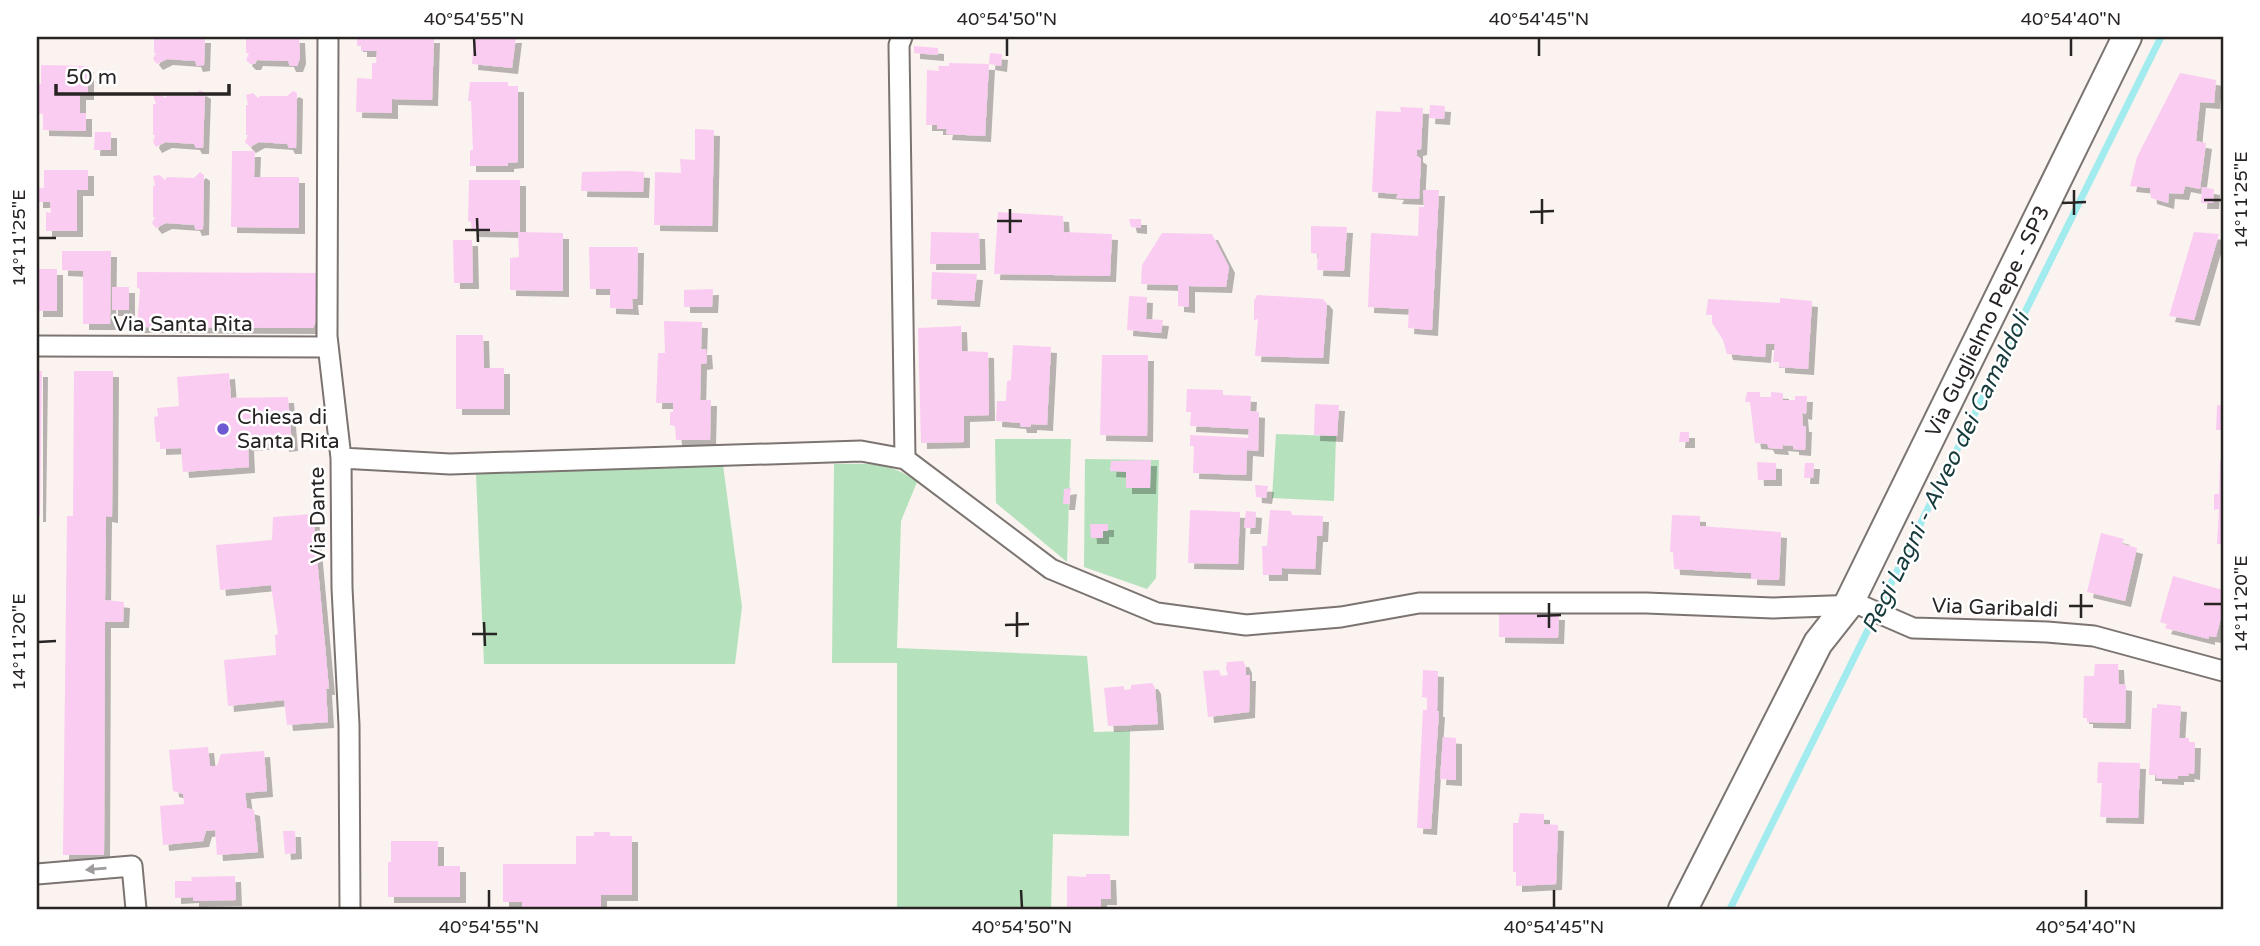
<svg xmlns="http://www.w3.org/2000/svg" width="2260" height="946" font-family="'Varela Round',sans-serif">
<defs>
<filter id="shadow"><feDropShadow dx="6" dy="6" stdDeviation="0" flood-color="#0004"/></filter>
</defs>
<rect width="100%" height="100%" fill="#faf3ef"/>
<path fill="#b5e2bd" d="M1276,434L1336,436L1334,501L1272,498Z
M995,439H1071L1067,562L996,503Z
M1085,459L1159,460L1156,578L1147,589L1084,567Z
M834,464C866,464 890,461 917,482L901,521L897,648L1087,656L1094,732L1130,731L1129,836L1053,834L1051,909H897V663H832Z
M723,465L742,607L735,664H484L476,474Z"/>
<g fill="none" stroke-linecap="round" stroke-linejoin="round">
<path stroke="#a2ebee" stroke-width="7" d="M1730,909L2161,37"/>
</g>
<path fill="#fbccf2" filter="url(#shadow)" d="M154,37H205L204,65L197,66L195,61L167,59L157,64L153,59L156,53H154Z
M246,37H299L300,58L297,66H290L288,61L257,60L255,64H250L246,60L249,53H246Z
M357,37H434L432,100L392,99V113L356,112L357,78L372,79V63H376L377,51H361V46H357Z
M474,37H516L512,68L472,64Z
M914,46L938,48V55L914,53Z
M990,53L1002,54L1001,66L989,64L985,136L946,134L947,129H937V125H926L927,70L939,71L938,66H949V63L989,64Z
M41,65L88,66V94H80V113H86V131L43,130V114L37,113L38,84H41Z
M2180,73L2216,80L2214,103L2200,102L2196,141L2206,143L2200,189L2185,186L2183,194L2169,193L2168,203L2151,198L2150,188L2130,186L2137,157Z
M470,82H508V86H518V162L508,163V166H470V150H473L471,101H468Z
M200,90L205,93L203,148H196L194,144L166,142L156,147L153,142L155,135H153V104H156L153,95L160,93L165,98L167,96H194Z
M293,91L297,93L296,148H289L287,144L259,142L250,147L245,142L248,135H246V105H248L246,95L253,93L258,98L260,96H287Z
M1430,105L1445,106L1444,119L1429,118Z
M1400,107L1423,108L1421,149L1417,150V156L1421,159L1419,199L1396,198L1398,194L1372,192L1376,111L1401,112Z
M695,129L714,130L712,226L654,225L655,172L681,173L680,159L695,160Z
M95,132H111V150H94Z
M232,151H255L254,177H299V228L231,227Z
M44,170H88V190H77V231H46V212L51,213L50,202H37V188H44Z
M627,171L644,172L643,192L581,191L582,172Z
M200,172L204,175L203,229L196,230L194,225L166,223L156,228L152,223L155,217H153V186H155L153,176L160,175L165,180L167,177L194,178Z
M469,180H520V232L563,233V291L510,290V258L519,257L518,232L472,231L471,222L468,221Z
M2202,187L2214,189L2213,203H2201Z
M1423,190H1439L1432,330L1408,328L1409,309L1368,307L1371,233L1418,236L1419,207H1424Z
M998,212L1063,216L1064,232L1112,234L1110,276L994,274Z
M1129,219H1141V228L1131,227Z
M1311,226L1347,227L1344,271L1317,270L1318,254L1311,253Z
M931,232L979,233L980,264H930Z
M2194,232L2219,234L2194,320L2169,316Z
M1162,233L1212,234L1229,267L1226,287L1189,286V307L1178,306V285L1141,284L1142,265Z
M453,240H472L473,283H454Z
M589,247H638L637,299H632L633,309L610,308V289H590Z
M62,251H111L110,324H83V271L62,270Z
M37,269H57V311H37Z
M137,272L317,273V319L313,328L137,327L140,289L137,288Z
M932,272L977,274L974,301L931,299Z
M112,287H129V310H112Z
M713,289L712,307H684V290Z
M1257,295L1323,299L1327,304L1323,358L1255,356L1258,319L1254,320V301Z
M1129,296L1147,297L1146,319L1163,320L1161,333L1127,330Z
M1780,298L1812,301L1808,369L1779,367V362H1773L1775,344H1766L1765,357L1727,354L1723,340L1712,323V315H1706L1708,299L1780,303Z
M664,321L702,322L701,349H706L707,363L701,364L700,400H711L710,440H676L675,426L670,425V412H673V403H656L658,353H665Z
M961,326L962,351L988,352L989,415L964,416V442L921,443L918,328Z
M456,335H483L484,368H504V409H456Z
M1013,345L1051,347L1047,425L1031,424V427H1021L1020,423L996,421L997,401H1006L1007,381L1011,380Z
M1102,355H1148L1147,436L1100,435Z
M37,371H42L40,516H37Z
M74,371H113L112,517L106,516L105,600L124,602L123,622H105L104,855H63L67,516H73Z
M229,373L231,398L288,397L292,445L283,446V442L248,445L249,467L183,472L181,448L160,449V442H156L154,417L158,416L157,408L179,406L177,377Z
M1187,389L1223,390V395L1251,396L1250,411L1259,412L1258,451L1247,450L1246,475L1193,473L1194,446H1190V435L1248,438L1249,429L1190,426L1191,412H1186Z
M1747,392H1760V397H1771V392L1783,393V400H1795V396H1807L1806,414L1802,413L1803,426H1806L1805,450L1793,449V446L1782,445L1783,449L1769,448L1767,444L1755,443L1750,402H1745Z
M1315,404L1339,405L1337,436L1314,435Z
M2217,405L2223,406V430H2216Z
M1680,432H1689V442H1679Z
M1151,460L1150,488H1126V472L1110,471L1111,461Z
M2220,460L2223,461V544H2217L2219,509L2214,510V494H2219Z
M1757,462L1776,463V480H1758Z
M1805,463H1814L1813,478H1804Z
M1255,485L1268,486L1266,498L1256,497Z
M1071,488L1069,504H1063L1064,489Z
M1190,510L1240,512L1238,564L1188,563Z
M1270,510L1291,511L1292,515L1323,516L1322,536H1317L1315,569L1282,568V575H1263L1262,546H1267Z
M1246,511L1256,512L1255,528H1244Z
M313,514L329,689H326L328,722L287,725L284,700L228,706L224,660L276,655L275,635L278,634L271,585L220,590L216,545L272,540L273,517Z
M1672,515L1700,516V526L1781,532L1779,580L1751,579V573L1674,569L1673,552H1670Z
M1090,524H1108V531H1103V538H1091Z
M2101,533L2124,539L2122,544L2137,548L2125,601L2087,592Z
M2173,576L2223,590V610L2216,637L2209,636V639L2165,628L2167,624L2160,622Z
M1499,613L1559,614L1558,638L1499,637Z
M1243,661L1246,667V675H1250L1249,712L1208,717L1203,671L1219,670L1221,676L1228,675L1226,669L1227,662Z
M2095,664H2118L2119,684L2126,685L2125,723L2087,722V718H2083L2084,676H2094Z
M1423,670L1438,671L1437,711H1439L1431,829L1417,828L1423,710H1427V698L1422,697Z
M1152,683L1155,688L1158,724L1108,726L1104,688L1124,686V690L1131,689V685Z
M2157,704L2181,706L2179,738H2189V742H2195L2194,774L2188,773L2189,776H2178V779L2156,778V775H2149L2152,708H2157Z
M1443,737L1456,738V780L1440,779Z
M208,747L210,766H217L221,754L264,751L267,791L245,793L247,808L254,810L258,852L217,855L215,830L206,831L203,841L163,845L160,806L184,804L183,794L173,791L169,750Z
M2098,762L2140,763L2138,818L2100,817L2102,783H2097Z
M1520,813L1544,814V824L1558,825L1556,884L1516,886V872H1513V823H1518Z
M283,831H295L296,853L285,854Z
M594,832H610V836H632V895H601V909H522V902H503V864H576V836H594Z
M391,841H438V866H460V897H388V862H391Z
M1086,874H1110L1111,899H1101V909H1067V876L1086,877Z
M235,876L236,900L193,901V897L175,898V881H192L191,877Z"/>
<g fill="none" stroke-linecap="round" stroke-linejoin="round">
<g stroke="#7b7471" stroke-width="23">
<path id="street" d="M328,37L327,336L341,458L342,588L349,725L350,909
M902,37L899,45L905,459
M37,346L328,347
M341,458L450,464L861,451L905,459L1051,569L1157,613L1246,625L1341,617L1419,603H1646L1773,608L1860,605L1913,628L2047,632L2094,636L2223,671
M37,874L132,866L136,909"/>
</g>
<g stroke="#7b7471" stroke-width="32">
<g id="secondary">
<path id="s1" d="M1683,909L1818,643L1848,605L2127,37"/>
</g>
</g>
<use href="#street" stroke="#fff" stroke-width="19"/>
<use href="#secondary" stroke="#fff" stroke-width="28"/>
</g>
<defs><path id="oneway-solid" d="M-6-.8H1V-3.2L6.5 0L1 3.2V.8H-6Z" transform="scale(1.75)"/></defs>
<use fill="#9e9c9c" href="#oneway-solid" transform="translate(96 869) rotate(175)"/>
<path fill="none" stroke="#272423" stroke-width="2.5" d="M474,38L475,56M1007,38V56M1539,38V56M2071,38V56M2074,190V215M1542,199V224M2204,200H2222M2062,203L2086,202M1010,209V233M1530,212L1554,211M477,218L478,242M997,221H1022M465,230H490M38,238H56M2081,594V618M1549,603V628M2204,604H2222M2069,606H2093M1017,612V637M1537,616L1561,615M484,622L485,646M1005,625L1029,624M472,634H497M38,642L56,641M489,890V908M1021,890L1022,908M1554,890V908M2086,890V908"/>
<circle fill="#6d59d2" stroke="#fff" stroke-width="2.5" cx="223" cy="429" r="7"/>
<g text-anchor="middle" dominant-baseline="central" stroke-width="5" stroke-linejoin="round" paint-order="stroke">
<g font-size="21" fill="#272423" stroke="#fff">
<text stroke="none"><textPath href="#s1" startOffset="663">Via Guglielmo Pepe - SP3</textPath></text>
<text x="183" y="324">Via Santa Rita</text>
<text transform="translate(318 515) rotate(-91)">Via Dante</text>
<text transform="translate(1995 608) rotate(2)">Via Garibaldi</text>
</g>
<g font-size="21" fill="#272423" stroke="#fff" text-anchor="start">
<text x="237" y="417">Chiesa di<tspan x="237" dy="24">Santa Rita</tspan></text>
</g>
<g font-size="23" font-style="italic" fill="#173b3c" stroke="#fff">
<text transform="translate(1946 473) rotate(-64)">Regi Lagni - Alveo dei Camaldoli</text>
</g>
</g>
<rect width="2260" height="946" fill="none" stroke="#ffffff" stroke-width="77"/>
<path d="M56 84v10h173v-10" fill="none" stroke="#272423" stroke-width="3.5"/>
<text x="66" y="84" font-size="21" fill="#272423" stroke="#ffffff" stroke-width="5" paint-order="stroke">50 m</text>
<rect x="38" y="38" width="2184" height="870" fill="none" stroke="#272423" stroke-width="2.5"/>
<g font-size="18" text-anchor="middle" fill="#272423">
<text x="474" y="25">40°54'55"N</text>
<text x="1007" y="25">40°54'50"N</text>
<text x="1539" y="25">40°54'45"N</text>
<text x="2071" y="25">40°54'40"N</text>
<text transform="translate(2241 200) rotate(-90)" y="6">14°11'25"E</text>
<text transform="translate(19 238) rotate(-90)" y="6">14°11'25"E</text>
<text transform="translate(2241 604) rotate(-90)" y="6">14°11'20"E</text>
<text transform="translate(19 642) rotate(-90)" y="6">14°11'20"E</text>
<text x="489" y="933">40°54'55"N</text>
<text x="1022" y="933">40°54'50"N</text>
<text x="1554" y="933">40°54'45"N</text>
<text x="2086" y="933">40°54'40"N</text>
</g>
</svg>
